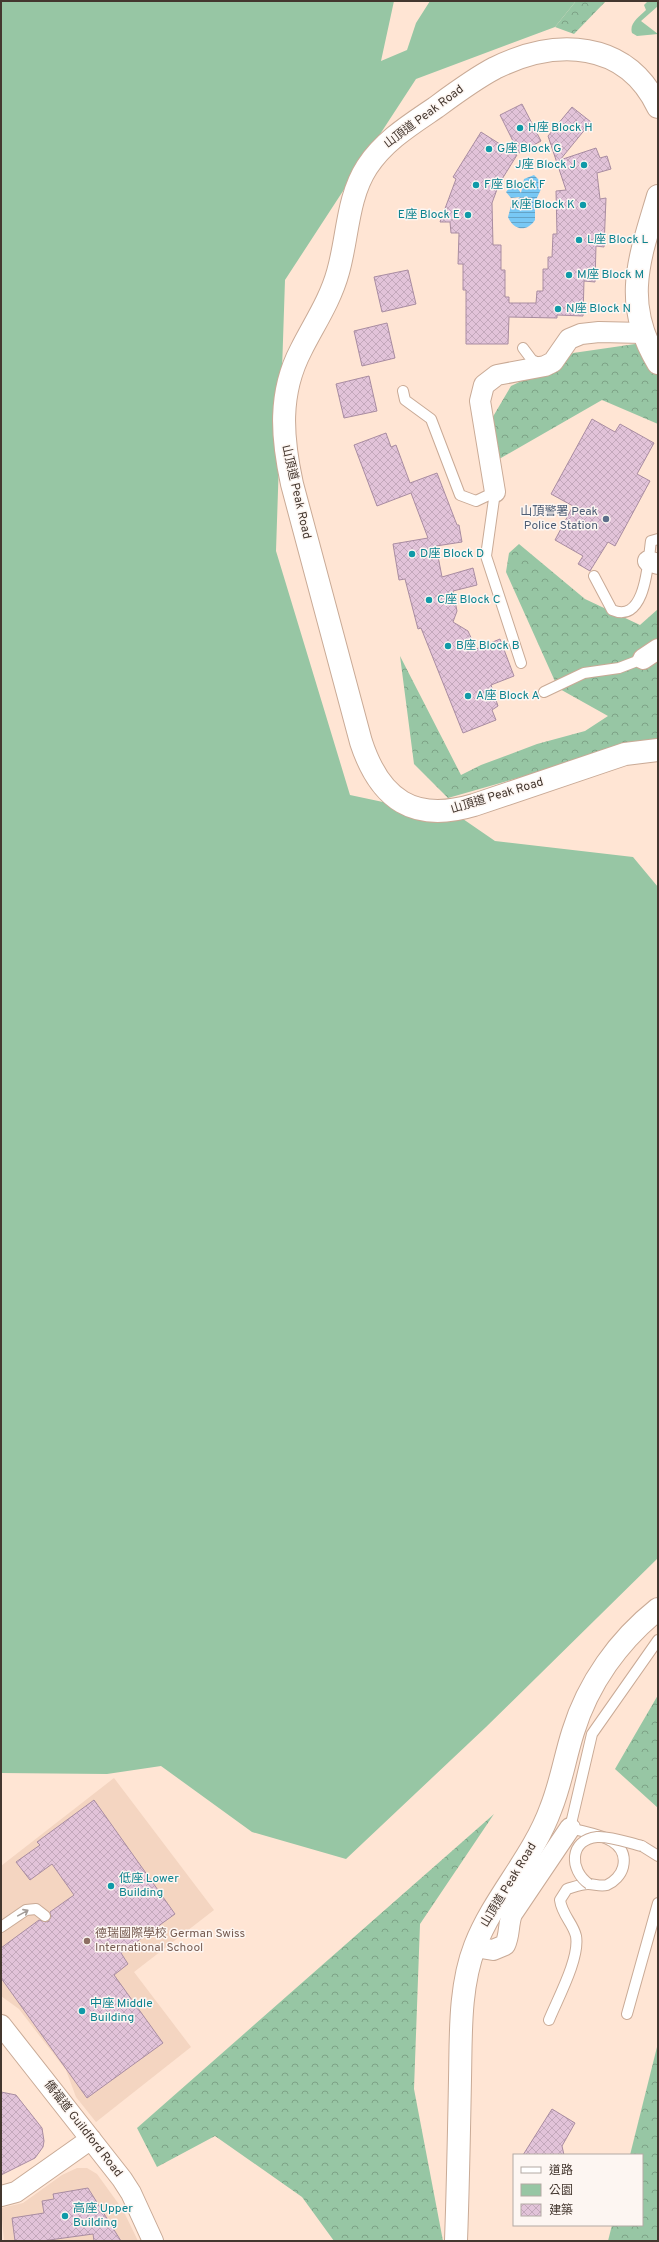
<svg xmlns="http://www.w3.org/2000/svg" width="659" height="2242" font-family="Overpass,'Noto Sans TC',sans-serif">
<defs>
<pattern id="forest-crowns" width="20" height="18" patternUnits="userSpaceOnUse"><rect width="20" height="18" fill="#97c6a4"/><path d="M2 6a3 3 0 1 1 6 0M12 15a3 3 0 1 1 6 0" fill="none" stroke="#7da286"/></pattern>
<pattern id="water-rules" width="6" height="5" patternUnits="userSpaceOnUse"><rect width="6" height="5" fill="#78c8f5"/><path d="M0 2.5h6" fill="none" stroke="#64a3c7"/></pattern>
<pattern id="building-cross-hatch" width="8" height="8" patternUnits="userSpaceOnUse"><rect width="8" height="8" fill="#e2c3d9"/><path d="M0 0l8 8M0 8l8-8" fill="none" stroke="#c3a8bb"/></pattern>
</defs>
<rect width="100%" height="100%" fill="#ffe5d4"/>
<path fill="#f4d5c1" d="M114,1778L214,1910L134,1972L191,2047L96,2122L76,2097L66,2070L19,2009L1,1996V1866Z
M77,2168H87L97,2174L123,2210L138,2241H4L1,2208L23,2203L62,2175Z"/>
<path fill="#97c6a4" d="M1,1H394L381,61L407,50L416,23L430,1H576L555,27L416,79L285,280L276,551L350,795L463,819L495,841L633,857L658,887V1558L486,1727L346,1859L252,1832L161,1766L107,1774L1,1773Z
M648,1H658V6L641,21L658,34L637,36L632,33C629,23 639,17 646,10L644,5Z"/>
<path fill="url(#forest-crowns)" d="M576,1H606L574,34L555,27Z
M642,343L658,374V424L602,400L494,462L491,420L511,386L563,361L573,353Z
M519,544L585,599L640,625L658,609V738L448,798L414,764L400,656L461,775L481,765L537,744L585,731L608,716L558,688L506,572L509,553Z
M658,1695V1808L615,1769Z
M494,1814L420,1924L414,2089L443,2241H334L302,2197L215,2136L157,2167L137,2128Z
M658,2043V2241H608L612,2225H642V2155H630Z"/>
<path fill="url(#water-rules)" d="M534,175L541,182L542,187L535,202V220C527,232 514,231 508,217L511,206L520,197L511,198L506,192L512,185L516,186L521,193L524,179Z"/>
<path fill="url(#building-cross-hatch)" stroke="#a98ca1" d="M522,104L541,141L519,153L500,115Z
M572,107L591,122L560,160L596,148L600,158L607,156L611,169L597,173L600,199L606,198L604,247L596,246L595,282L584,281L583,316L557,315V318L509,317L508,344H466V290H463V264H458L459,233H451L450,222H440L456,179L453,177L481,132L517,155L499,184L492,203L493,245H501V270H505V297H509V303H536L537,291H543V269H548V257H552L553,234H557L556,191L566,190L548,136Z
M408,270L416,304L382,312L374,277Z
M387,323L395,358L362,366L354,331Z
M369,376L377,411L344,418L336,384Z
M592,419L615,432L620,424L654,443L637,474L650,481L615,546L608,542L590,571L578,564L583,556L555,540L573,506L551,494Z
M386,433L391,447L396,445L410,483L437,473L457,525H459L462,542L436,546L442,577L473,568L477,585L453,591L457,611L453,622L468,631L476,649L500,639L514,676L491,685L498,706L492,710L496,720L463,733L421,628L418,629L405,579L399,580L393,544L428,538L411,493L377,506L354,445Z
M94,1800L175,1914L121,1953L128,1964L114,1975L163,2043L87,2098L1,1978V1948L39,1920L48,1922L51,1917L50,1912L74,1895L52,1864L30,1880L16,1862L40,1845L37,1842Z
M1,2092L16,2095L42,2128L44,2141L43,2147L35,2158L1,2175Z
M552,2109L575,2123L562,2146L564,2155H523Z
M88,2188L121,2241H94L93,2234L42,2241H15L12,2218L44,2213L42,2201L54,2199L53,2194Z"/>
<g fill="none" stroke-linecap="round" stroke-linejoin="round">
<g stroke="#c9aa96" stroke-width="12">
<path id="service" d="M523,348L532,360L541,364
M403,391L405,400L431,419L460,495L476,501L495,492
M495,492L486,556L521,663
M594,576L612,610C646,625 648,561 651,541L658,539
M544,692L584,673L619,668L645,658
M642,1846L658,1856
M1,1927L26,1910L36,1909L45,1916
M627,2014L658,1903
M549,2020C558,1998 580,1958 576,1936C573,1923 562,1915 560,1900L567,1889C574,1887 582,1884 588,1884C595,1884 600,1887 607,1885C614,1882 621,1875 623,1867C630,1837 590,1834 570,1828L592,1734L658,1640"/>
</g>
<g stroke="#c9aa96" stroke-width="22">
<path id="minor" d="M495,492L480,401L484,385L497,375L545,366L553,362L569,339L581,334L599,332L644,333
M648,561L658,564
M643,659L658,649
M475,1947L493,1950L505,1945C510,1935 508,1924 512,1914L570,1828
M1,2025L122,2179L131,2193L153,2241
M1,2196L16,2192L91,2139"/>
</g>
<g stroke="#c9aa96" stroke-width="24">
<path id="secondary" d="M658,107C626,40 556,38 495,68C474,79 454,94 435,108C410,125 384,141 367,167C347,198 348,237 338,272C330,301 314,324 301,350C278,394 282,438 292,484L361,742C380,800 414,823 474,805L625,754L658,750
M658,196C640,257 621,302 658,363
M456,2241C458,2187 459,2133 460,2079C461,2036 459,1987 475,1946C494,1897 533,1858 551,1808C561,1783 565,1757 573,1732C588,1683 619,1640 658,1609"/>
</g>
<use href="#service" stroke="#fff" stroke-width="10"/>
<use href="#minor" stroke="#fff" stroke-width="20"/>
<use href="#secondary" stroke="#fff" stroke-width="22"/>
<g stroke="#c9aa96" stroke-width="12" stroke-linecap="butt">
<path id="service-bridge" d="M589,1884C569,1870 569,1840 597,1837C611,1836 629,1843 642,1846"/>
</g>
<use href="#service-bridge" stroke="#fff" stroke-width="10"/>
</g>
<defs><path id="oneway-shaft" d="M-6 0H5M1.5-3L5.5 0L1.5 3" fill="none" stroke-width="1.6" stroke-linecap="round" stroke-linejoin="round"/></defs>
<use stroke="#a29b97" href="#oneway-shaft" transform="translate(23 1913) rotate(-29)"/>
<g fill="#0f9aa8" stroke="#fdf6f2" stroke-width="1.5">
<circle cx="520" cy="128" r="4"/>
<circle cx="489" cy="149" r="4"/>
<circle cx="584" cy="165" r="4"/>
<circle cx="476" cy="185" r="4"/>
<circle cx="583" cy="205" r="4"/>
<circle cx="468" cy="215" r="4"/>
<circle cx="579" cy="240" r="4"/>
<circle cx="569" cy="275" r="4"/>
<circle cx="558" cy="309" r="4"/>
<circle cx="412" cy="554" r="4"/>
<circle cx="429" cy="600" r="4"/>
<circle cx="448" cy="646" r="4"/>
<circle cx="468" cy="696" r="4"/>
<circle cx="111" cy="1886" r="4"/>
<circle cx="82" cy="2011" r="4"/>
<circle cx="65" cy="2216" r="4"/>
</g>
<circle fill="#5c6f8a" stroke="#fdf6f2" stroke-width="1.5" cx="606" cy="519" r="4"/>
<circle fill="#8d6e63" stroke="#fdf6f2" stroke-width="1.5" cx="87" cy="1941" r="4"/>
<g text-anchor="middle" dominant-baseline="central" stroke-width="3" stroke-linejoin="round" paint-order="stroke">
<g font-size="12" fill="#44372f" stroke="#fdf6f2">
<text transform="translate(424 117) rotate(-37)">山頂道 Peak Road</text>
<text transform="translate(296 492) rotate(77)">山頂道 Peak Road</text>
<text transform="translate(497 796) rotate(-17)">山頂道 Peak Road</text>
<text transform="translate(509 1885) rotate(-59)">山頂道 Peak Road</text>
<text transform="translate(83 2129) rotate(52)">僑福道 Guildford Road</text>
</g>
<g font-size="12" fill="#0d838f" stroke="#fdf6f2" text-anchor="start">
<text x="528" y="128">H座 Block H</text>
<text x="497" y="149">G座 Block G</text>
<text x="576" y="165" text-anchor="end">J座 Block J</text>
<text x="484" y="185">F座 Block F</text>
<text x="575" y="205" text-anchor="end">K座 Block K</text>
<text x="460" y="215" text-anchor="end">E座 Block E</text>
<text x="587" y="240">L座 Block L</text>
<text x="577" y="275">M座 Block M</text>
<text x="566" y="309">N座 Block N</text>
<text x="420" y="554">D座 Block D</text>
<text x="437" y="600">C座 Block C</text>
<text x="456" y="646">B座 Block B</text>
<text x="476" y="696">A座 Block A</text>
<text x="119" y="1879">低座 Lower<tspan x="119" dy="14">Building</tspan></text>
<text x="90" y="2004">中座 Middle<tspan x="90" dy="14">Building</tspan></text>
<text x="73" y="2209">高座 Upper<tspan x="73" dy="14">Building</tspan></text>
</g>
<g font-size="12" fill="#4e5e75" stroke="#fdf6f2" text-anchor="end">
<text x="598" y="512">山頂警署 Peak<tspan x="598" dy="14">Police Station</tspan></text>
</g>
<g font-size="12" fill="#785e54" stroke="#fdf6f2" text-anchor="start">
<text x="95" y="1934">德瑞國際學校 German Swiss<tspan x="95" dy="14">International School</tspan></text>
</g>
</g>
<rect width="659" height="2242" fill="none" stroke="#44372f" stroke-width="4"/>
<rect x="513" y="2154" width="130" height="72" fill="#fdf6f2" stroke="#b3aaa4"/>
<rect x="521" y="2167" width="20" height="6" fill="#ffffff" stroke="#b3aaa4"/>
<text x="549" y="2174" font-size="12" fill="#44372f">道路</text>
<rect x="521" y="2184" width="20" height="12" fill="#97c6a4" stroke="#b3aaa4"/>
<text x="549" y="2194" font-size="12" fill="#44372f">公園</text>
<rect x="521" y="2204" width="20" height="12" fill="url(#building-cross-hatch)" stroke="#b3aaa4"/>
<text x="549" y="2214" font-size="12" fill="#44372f">建築</text>
</svg>
